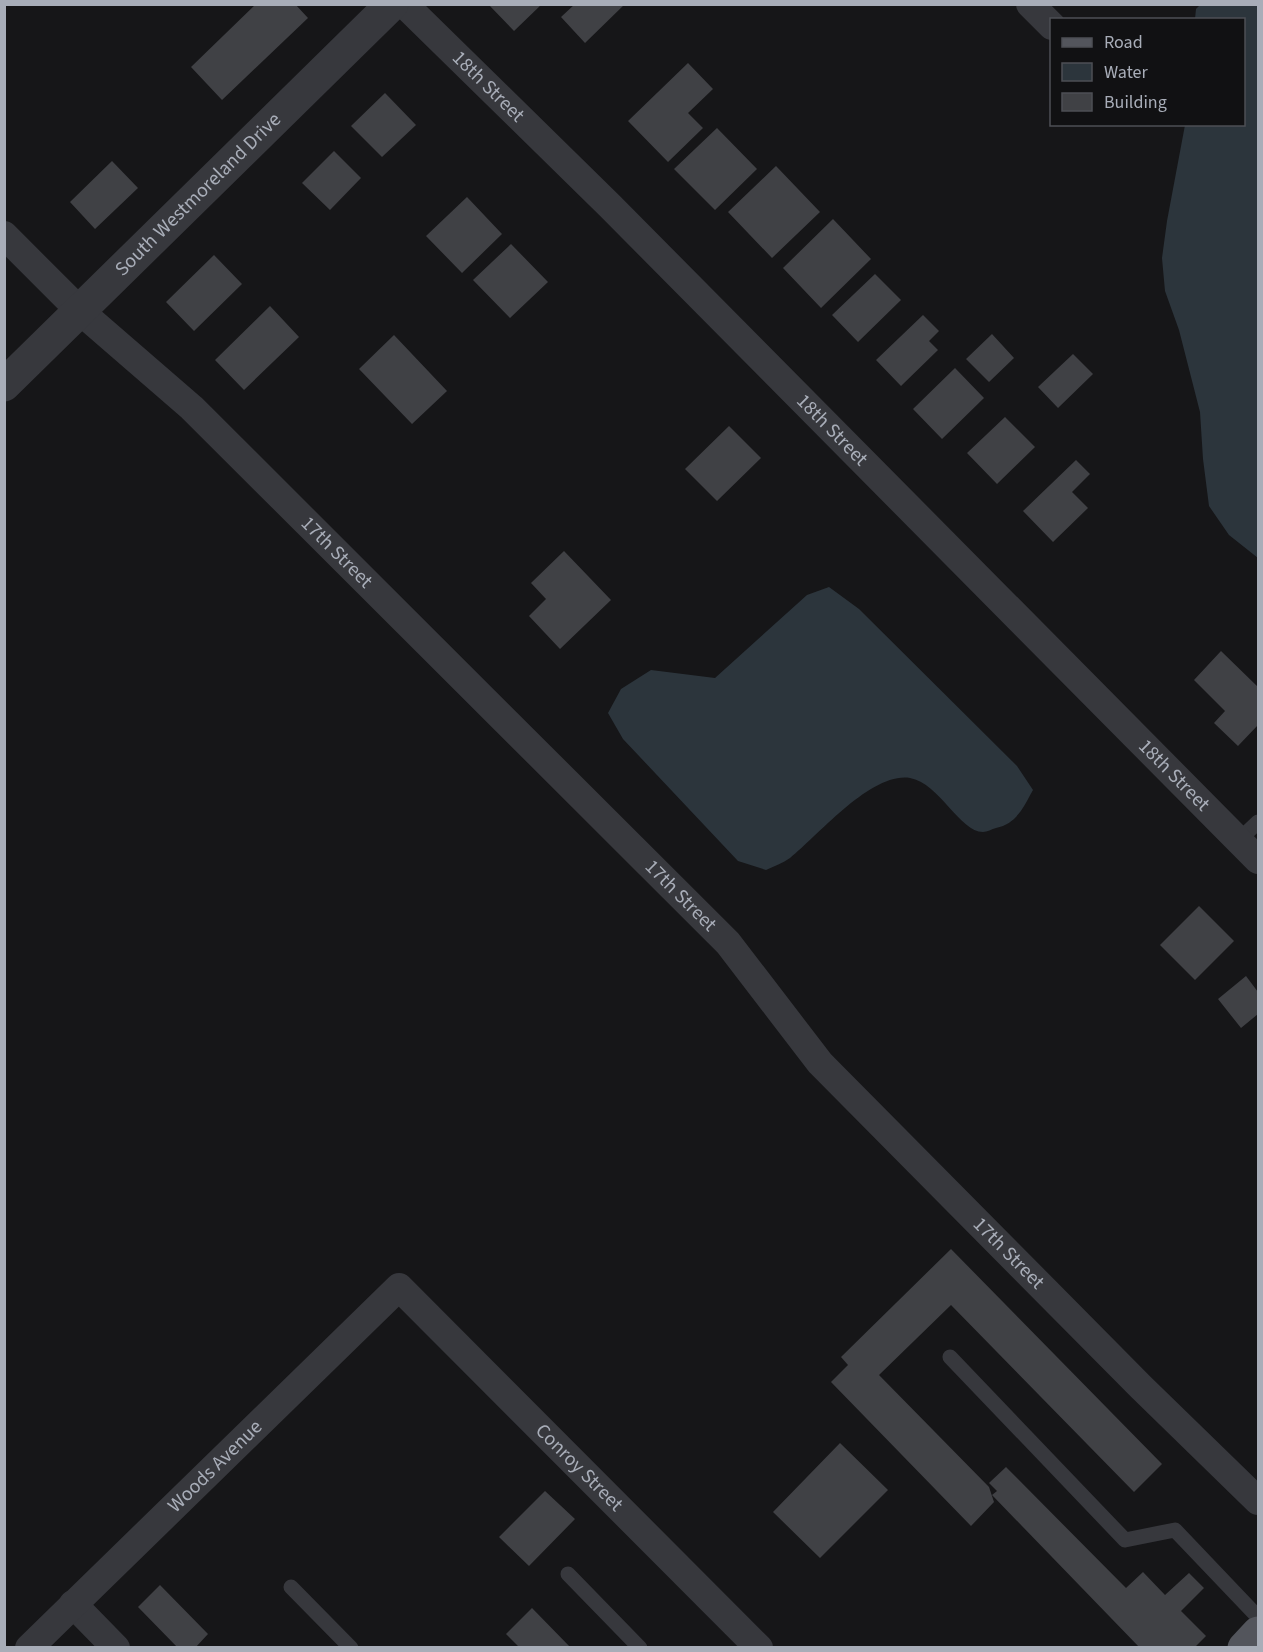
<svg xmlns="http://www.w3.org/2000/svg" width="1263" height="1652" font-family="'Source Sans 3',sans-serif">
<rect width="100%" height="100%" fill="#161618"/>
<path fill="#2c353c" d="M1200,5H1258V558L1229,535L1209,506L1203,459L1200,412L1179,330L1165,291L1162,258L1167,221L1185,125L1244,124V20L1195,19L1196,9Z
M829,587L859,609L1017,766L1033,790C1023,808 1017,823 996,828C992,829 987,832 983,832C960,832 939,783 910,778C871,772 819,835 790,858C783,863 774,866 766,870L738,861L623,739L608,713L621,689L651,670L715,678L807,595Z"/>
<path fill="#404145" d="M256,4H295L308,18L222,100L191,67Z
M488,4H542L514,31Z
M575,4H625L585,43L561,17Z
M688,63L713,89L688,113L703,128L668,162L628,121Z
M385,93L416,125L382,157L351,126Z
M717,128L757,169L715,210L674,169Z
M334,151L361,178L330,210L302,183Z
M112,161L138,188L95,229L70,202Z
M776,166L820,212L772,258L728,212Z
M467,197L502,234L462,273L426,236Z
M833,219L871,259L821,308L783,268Z
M511,244L548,282L510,318L473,280Z
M214,255L242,284L194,331L166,302Z
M875,274L901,300L858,342L832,315Z
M270,306L299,337L244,390L215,360Z
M923,315L939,331L929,341L938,350L901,386L876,360Z
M992,334L1014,358L989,382L966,359Z
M394,335L447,391L412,424L359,369Z
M1073,354L1093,374L1058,408L1038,387Z
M955,368L984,398L942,439L913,409Z
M1005,417L1035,447L997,484L967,453Z
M729,426L761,458L717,501L685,469Z
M1076,460L1090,474L1072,492L1088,508L1053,542L1023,511Z
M564,551L611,600L560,649L529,616L546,599L531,583Z
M1221,651L1258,687V725L1238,746L1214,723L1225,711L1194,680Z
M1199,906L1234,941L1195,980L1160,945Z
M1246,976L1258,992V1014L1241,1028L1218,999Z
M951,1249L1162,1464L1134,1492L951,1305L879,1375L989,1487L994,1502L971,1526L831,1382L848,1365L841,1357Z
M840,1443L888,1490L820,1558L773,1512Z
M1006,1467L1126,1588L1143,1572L1165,1595L1189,1573L1204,1588L1181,1611L1206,1636L1194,1648H1140L992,1495L997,1491L989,1483Z
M545,1491L575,1519L529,1566L499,1537Z
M160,1585L208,1634L195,1648H178L138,1607Z
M532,1608L571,1648H520L506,1634Z"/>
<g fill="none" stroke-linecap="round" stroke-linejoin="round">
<path stroke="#37383d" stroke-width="15" d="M1239,840L1258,822
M950,1357L1125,1540L1175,1530L1258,1617
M568,1574L640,1648
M291,1587L351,1648"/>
<g stroke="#37383d" stroke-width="28">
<path id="s1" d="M404,4L610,206L1258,860"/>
<path d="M1030,4L1052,26"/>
<path id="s2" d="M4,235L80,311L192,408L728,943L820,1063L1141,1387L1258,1501"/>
<path d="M73,1604L116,1648"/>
<path id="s3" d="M29,1648L399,1287L759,1648"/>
</g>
<path stroke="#37383d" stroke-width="33" id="s4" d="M4,385L392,4"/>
<path stroke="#53555c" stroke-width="33" d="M1244,1648L1258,1633"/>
</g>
<g text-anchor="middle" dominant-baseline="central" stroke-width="5" stroke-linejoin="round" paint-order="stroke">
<g font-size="20" fill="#a8adb8" stroke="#111113">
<text stroke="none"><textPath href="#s1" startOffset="118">18th Street</textPath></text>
<text stroke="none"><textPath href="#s4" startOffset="272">South Westmoreland Drive</textPath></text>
<text stroke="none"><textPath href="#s1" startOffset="604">18th Street</textPath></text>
<text stroke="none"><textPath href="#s2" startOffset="460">17th Street</textPath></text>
<text stroke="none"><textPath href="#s1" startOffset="1090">18th Street</textPath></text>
<text stroke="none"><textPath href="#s2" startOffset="946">17th Street</textPath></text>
<text stroke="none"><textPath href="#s2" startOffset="1432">17th Street</textPath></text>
<text stroke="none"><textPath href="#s3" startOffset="260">Woods Avenue</textPath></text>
<text stroke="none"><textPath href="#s3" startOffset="772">Conroy Street</textPath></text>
</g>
</g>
<rect width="1263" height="1652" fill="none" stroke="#a8adb8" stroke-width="12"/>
<rect x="1050" y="18" width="195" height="108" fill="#111113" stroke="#4d4f55" stroke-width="1.5"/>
<rect x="1062" y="38" width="30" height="9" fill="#53555c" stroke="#4d4f55" stroke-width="1.5"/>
<text x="1104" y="48" font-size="18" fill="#a8adb8">Road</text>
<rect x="1062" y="63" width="30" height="18" fill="#2c353c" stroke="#4d4f55" stroke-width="1.5"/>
<text x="1104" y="78" font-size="18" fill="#a8adb8">Water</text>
<rect x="1062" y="93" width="30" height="18" fill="#404145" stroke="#4d4f55" stroke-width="1.5"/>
<text x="1104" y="108" font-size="18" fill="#a8adb8">Building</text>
</svg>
